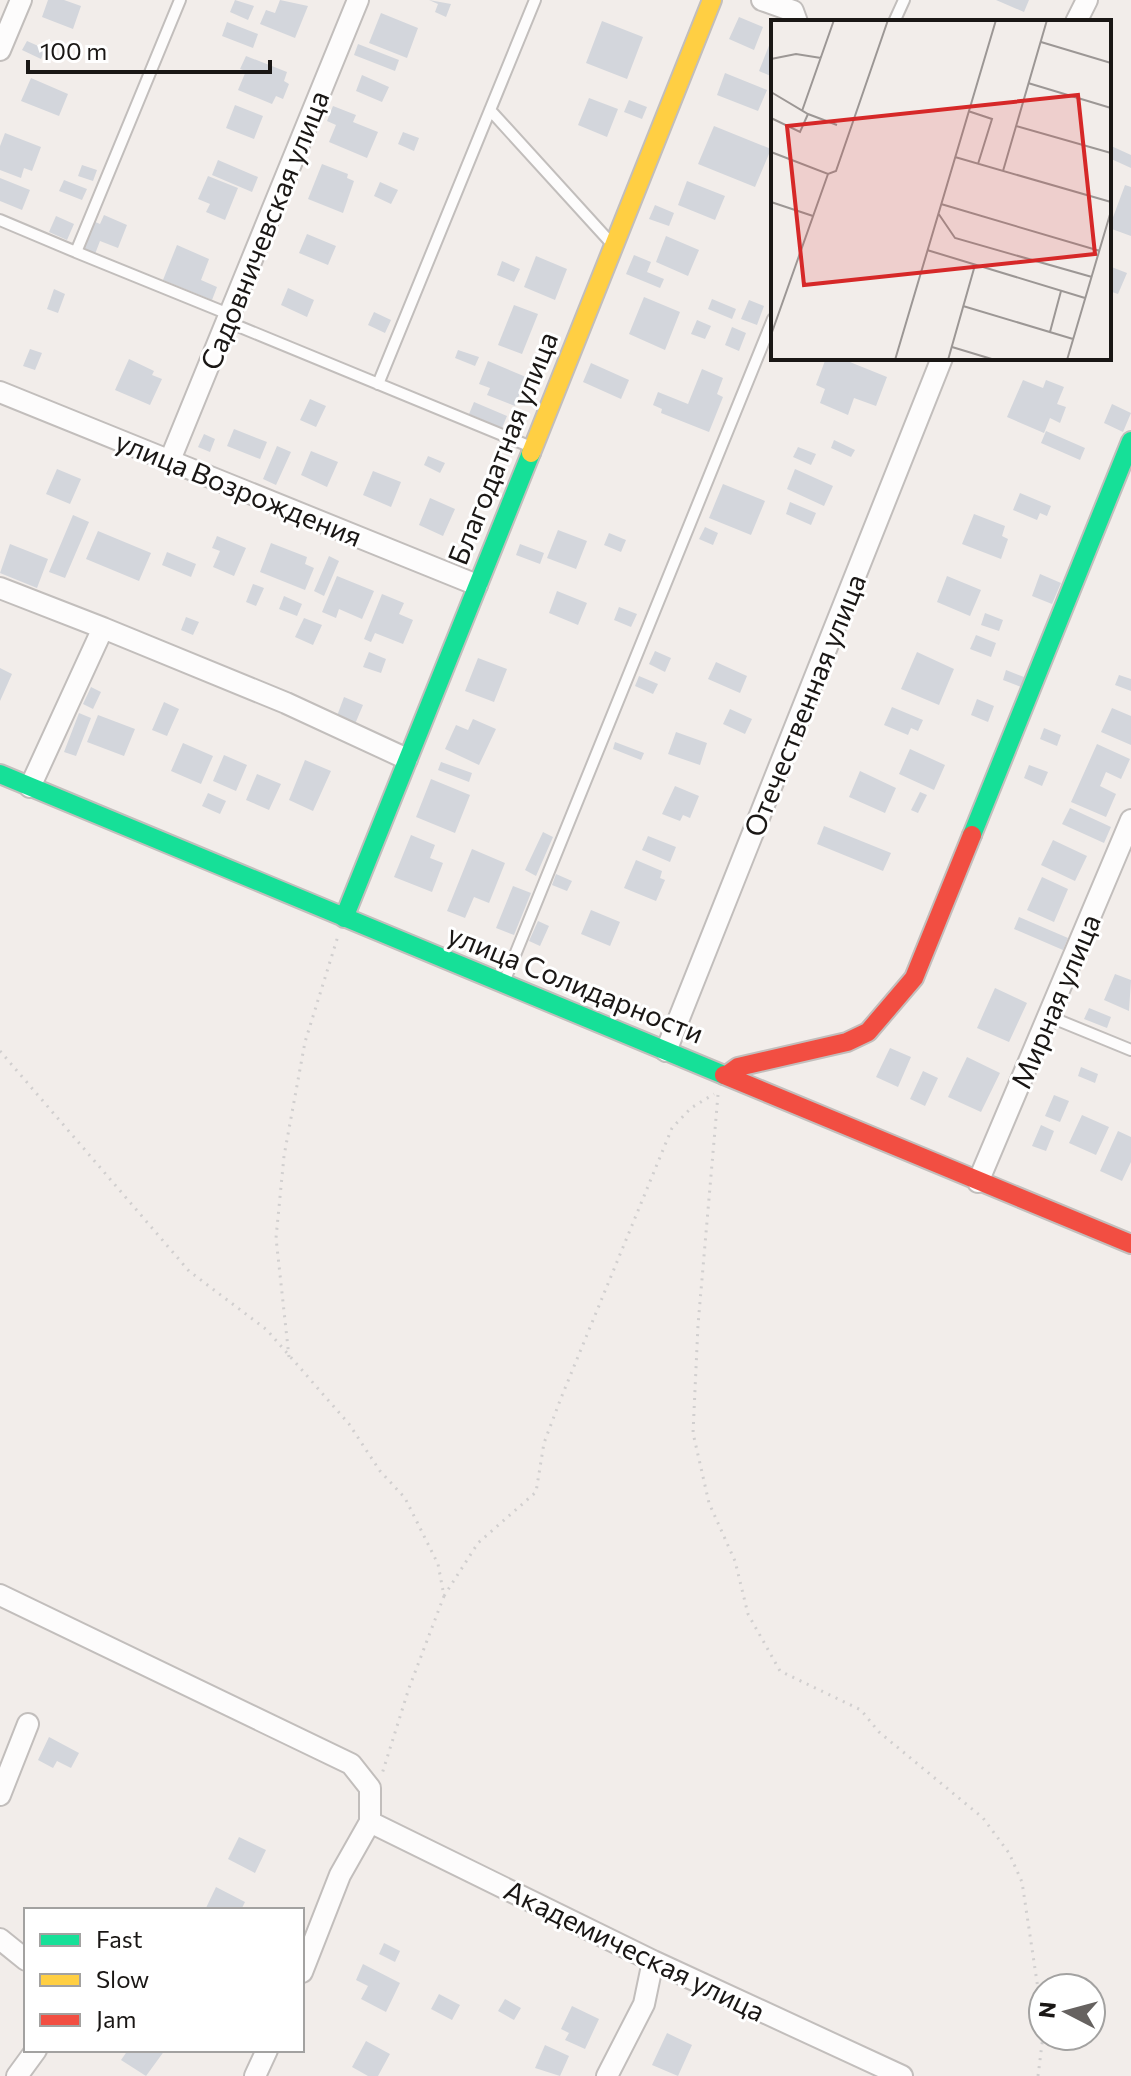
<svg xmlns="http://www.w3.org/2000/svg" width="1131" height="2076" font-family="Commissioner,sans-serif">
<rect width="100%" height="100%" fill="#f2edea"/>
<path fill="#d3d6dc" d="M48,0H64L81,6L73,29L42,17Z
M235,0L254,6L248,20L230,12Z
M280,0L308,6L295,38L260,24L266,10L275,13Z
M429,0L451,4L446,17L435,12L438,4Z
M996,0H1029L1024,12Z
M381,13L418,28L407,58L369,43Z
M739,17L763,27L754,50L729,39Z
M602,21L643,37L627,79L586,63Z
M227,22L258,34L253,48L222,36Z
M27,41L45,49L41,59L22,50Z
M770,43L773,44V77L759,71Z
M358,44L399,60L395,71L354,55Z
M246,56L287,72L284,81L289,84L283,99L276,96L272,104L238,90L246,71L240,69Z
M725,73L767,90L758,111L717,95Z
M362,75L389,87L382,102L356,91Z
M31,78L68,94L59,116L21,101Z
M589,98L618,109L607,137L578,125Z
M629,100L647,107L642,119L624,112Z
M235,105L263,116L254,139L226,128Z
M333,106L356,115L353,122L378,132L367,158L329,142L336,125L327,121Z
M714,126L771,149L755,187L698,164Z
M403,132L419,138L414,151L398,144Z
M5,133L41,147L32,171L24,168L21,178L0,170V146Z
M1109,145L1131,155V168L1109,158Z
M218,160L258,177L252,192L212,175Z
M322,164L348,174L347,178L354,181L343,213L308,199Z
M82,165L97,170L93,181L78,176Z
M208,176L238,188L225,220L206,212L210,204L198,199Z
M0,178L30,190L22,210L0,201Z
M64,180L87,189L82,200L59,191Z
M687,181L725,196L715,220L678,205Z
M380,182L398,190L391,204L374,196Z
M1125,185L1131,187V236L1109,228Z
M655,205L674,213L669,226L649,219Z
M104,215L127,225L118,248L100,241L95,254L82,249L93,221L100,224Z
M56,216L74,224L67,240L49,232Z
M307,234L336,246L328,265L299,253Z
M666,236L699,250L688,276L656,262Z
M177,245L209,259L201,280L217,287L212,300L163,280Z
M634,255L651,262L647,272L664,279L660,288L626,274Z
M536,256L567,269L555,300L524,287Z
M502,261L520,269L514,282L497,275Z
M1109,266L1127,273L1118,294L1109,291Z
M288,288L314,300L307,317L281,305Z
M54,289L65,294L58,313L47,309Z
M644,297L680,312L665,350L629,334Z
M712,299L736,309L732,319L708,309Z
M749,300L764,306L757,325L741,319Z
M514,305L538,314L522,354L498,345Z
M374,312L391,320L385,333L368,325Z
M697,320L711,326L705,339L691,334Z
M732,327L746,333L739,351L725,345Z
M30,349L42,353L35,370L23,366Z
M458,350L479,357L475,366L455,358Z
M826,358H840L887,377L876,406L854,398L848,415L820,403L825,389L816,385Z
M129,359L154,371L152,375L162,379L150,405L115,390Z
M488,361L526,377L515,406L487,395L490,388L479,384Z
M591,363L629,380L621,399L583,382Z
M702,369L723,378L717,394L723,397L709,432L661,413L662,409L653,405L658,392L688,404Z
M1023,380L1043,388L1046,380L1064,387L1057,404L1066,407L1060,423L1050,418L1044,433L1007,417Z
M310,399L326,406L316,427L300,420Z
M474,402L507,416L502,428L469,414Z
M1112,404L1131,413L1123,432L1104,423Z
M234,429L267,442L260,459L227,446Z
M1046,431L1085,448L1080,460L1041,443Z
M204,434L215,439L210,452L198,447Z
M834,440L855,450L851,457L831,448Z
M277,446L291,452L276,485L263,479Z
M798,447L816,454L811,465L793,457Z
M311,451L338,462L327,487L301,475Z
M428,456L445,463L440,473L424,465Z
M57,469L81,479L70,504L46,494Z
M795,469L833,486L824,506L787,489Z
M373,471L401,482L391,507L363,495Z
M723,484L765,501L751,535L709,518Z
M1020,493L1051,506L1047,516L1040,513L1037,520L1013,510Z
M430,498L455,509L443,536L419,525Z
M790,502L816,513L811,525L786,514Z
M974,514L1005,526L1002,536L1008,539L1001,559L962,544Z
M73,515L89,522L65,578L49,572Z
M705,527L718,533L713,545L699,539Z
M558,530L587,541L576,569L547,558Z
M98,531L151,553L139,581L86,559Z
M609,533L626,540L621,552L604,545Z
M217,536L246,548L234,576L213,567L220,551L212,548Z
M271,543L307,557L305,564L314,568L305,590L260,572Z
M10,544L48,559L37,588L0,573Z
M520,544L544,553L540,564L516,555Z
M167,552L196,564L191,577L162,565Z
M329,556L339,561L324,596L314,591Z
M1040,574L1061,583L1052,604L1032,596Z
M337,576L374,591L362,619L339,609L336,618L322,612Z
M947,576L981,590L970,616L937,602Z
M253,584L264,588L256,606L246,602Z
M557,591L587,603L578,625L549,613Z
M382,594L404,603L399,614L413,620L403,644L375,633L371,642L364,639Z
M284,596L302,604L297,616L279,609Z
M619,607L637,614L631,627L614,620Z
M985,613L1003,620L999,631L981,625Z
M186,617L199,622L193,635L181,630Z
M304,618L322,625L313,645L295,637Z
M976,635L996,643L991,657L970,649Z
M655,651L671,658L665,672L649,664Z
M369,652L386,659L381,673L363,667Z
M917,652L954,669L939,705L901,689Z
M478,658L507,669L494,702L465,691Z
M716,662L747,676L740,693L708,679Z
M0,668L12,674L0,701Z
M1006,670L1024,677L1021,687L1003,680Z
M1119,675L1131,679V691L1115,685Z
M639,676L658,684L653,694L635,686Z
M91,687L101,692L93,709L83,704Z
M344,697L363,705L355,724L337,716Z
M977,699L994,706L988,722L971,715Z
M164,702L179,709L167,736L152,730Z
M892,707L923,720L918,731L911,728L908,735L884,725Z
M1112,708L1131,716V745L1101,732Z
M730,709L752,719L745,734L723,724Z
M79,713L91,718L76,756L64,752Z
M98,715L135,729L124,756L87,742Z
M473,719L496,729L479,765L445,749L456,725L468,730Z
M1044,728L1061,735L1057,746L1040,739Z
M676,732L707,743L700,765L668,754Z
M615,742L644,753L641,760L613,749Z
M183,743L213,756L201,784L171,771Z
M1097,744L1130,759L1121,779L1106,772L1100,786L1116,794L1106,817L1071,802Z
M910,749L945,765L934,790L899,774Z
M224,755L247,765L236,791L213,781Z
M305,760L331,771L313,811L289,800Z
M441,762L472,773L469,782L438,770Z
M1029,765L1048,772L1042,786L1024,778Z
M860,771L896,788L885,813L849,797Z
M257,774L281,784L269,810L246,800Z
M431,779L470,795L455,833L416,817Z
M675,786L699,796L690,818L683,815L680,821L662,814Z
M920,792L927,795L918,813L911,810Z
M208,793L226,801L220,814L202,806Z
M1070,808L1111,827L1104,843L1062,824Z
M824,826L891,853L883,871L817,844Z
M543,832L553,837L536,876L525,870Z
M411,835L435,845L430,858L443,863L432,892L394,877Z
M648,836L676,847L670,862L642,850Z
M1053,840L1087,856L1075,881L1041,865Z
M472,849L505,863L489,903L474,897L465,918L447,911Z
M636,860L662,871L660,878L665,880L656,901L624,888Z
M556,874L572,881L567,891L552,885Z
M1042,877L1068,889L1054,922L1027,910Z
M513,886L531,893L514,935L496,928Z
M591,910L620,922L610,946L581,934Z
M1019,917L1068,938L1063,950L1014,929Z
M538,921L549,926L540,946L529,941Z
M1115,974L1131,980L1129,1011L1104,1000Z
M995,988L1027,1003L1009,1042L977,1028Z
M1089,1008L1111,1017L1107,1028L1084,1019Z
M890,1048L911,1057L898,1087L876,1077Z
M967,1057L1000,1073L981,1112L948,1097Z
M1081,1067L1098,1074L1095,1083L1078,1076Z
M923,1071L938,1078L925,1106L910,1099Z
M1054,1095L1069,1101L1060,1122L1045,1116Z
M1082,1115L1109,1127L1096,1155L1069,1143Z
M1041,1125L1054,1131L1046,1151L1032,1146Z
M1118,1131L1131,1137V1162L1122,1181L1100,1171Z
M49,1737L79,1753L71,1768L57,1761L53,1768L38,1760Z
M239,1837L266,1850L255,1873L228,1859Z
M216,1887L245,1902L241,1910H205Z
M384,1943L400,1951L395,1962L379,1954Z
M363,1964L400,1983L386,2012L361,1999L368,1986L356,1980Z
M439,1994L460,2005L452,2020L431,2009Z
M505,1999L521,2008L514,2020L498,2011Z
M572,2006L599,2019L585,2049L565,2040L569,2033L561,2029Z
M667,2033L692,2045L678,2076L652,2065Z
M366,2041L390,2054L378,2076H368L352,2067Z
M545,2045L569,2056L560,2076L535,2068Z
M128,2050H165L146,2076L121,2060Z"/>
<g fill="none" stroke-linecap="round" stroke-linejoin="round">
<g stroke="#c2bebc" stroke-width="14">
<path id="lane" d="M894,22L904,0
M490,110L612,244
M0,220L76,252L180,0
M76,252L231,315
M228,322L529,446
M378,384L535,0
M504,982L773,319
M1048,1016L1131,1050"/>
</g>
<g stroke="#c2bebc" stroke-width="24">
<path id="street" d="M762,0L793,11L797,22
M1076,22L1087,0
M0,50L21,0
M0,392L477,585
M170,460L358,0
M0,588L103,628
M30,787L103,628L286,703L407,759
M666,1051L942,358
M978,1182L1131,820
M0,1595L351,1764L370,1788V1822L340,1875L302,1972
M0,1795L28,1724
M370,1822L653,1961L902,2076
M0,1939L26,1960
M17,2076L36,2050
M255,2076L267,2050
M607,2076L644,2004L653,1961"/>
</g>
<g stroke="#c2bebc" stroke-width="22">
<path id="fast" d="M0,774L724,1075
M972,835L1131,441
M344,918L531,453"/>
</g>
<g stroke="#c2bebc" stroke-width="22">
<path id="slow" d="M531,453L712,0"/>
</g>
<g stroke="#c2bebc" stroke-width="22">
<path id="jam" d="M724,1075L1131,1244
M727,1075L738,1067L847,1042L868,1032L914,978L972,835"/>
</g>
<path stroke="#d1cfcf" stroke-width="3" stroke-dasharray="2 6" stroke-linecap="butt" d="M0,1051L189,1271L267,1330L349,1424L380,1471L405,1498L438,1564L444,1596L409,1688L382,1774
M718,1095L698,1325L693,1433L709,1503L735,1561L748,1614L780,1671L861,1710L879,1732L983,1818L1009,1853L1022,1882L1043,2022
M289,1357L276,1238L284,1156L305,1042L338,936
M444,1596L478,1543L536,1492L544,1443L561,1398L672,1128L691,1108L714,1094
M1038,2076L1043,2036"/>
<use href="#lane" stroke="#fdfcfc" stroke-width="10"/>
<use href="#street" stroke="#fdfcfc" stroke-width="20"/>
<use href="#fast" stroke="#16e098" stroke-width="18"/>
<use href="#slow" stroke="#ffcf43" stroke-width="18"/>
<use href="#jam" stroke="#f24e42" stroke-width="18"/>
</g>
<g text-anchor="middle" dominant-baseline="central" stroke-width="6" stroke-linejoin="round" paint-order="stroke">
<g font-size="28" fill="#1a1715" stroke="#fff">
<text transform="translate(264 230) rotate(-68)">Садовничевская улица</text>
<text transform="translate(502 448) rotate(-68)">Благодатная улица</text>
<text transform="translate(239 488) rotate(22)">улица Возрождения</text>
<text transform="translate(804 705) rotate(-68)">Отечественная улица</text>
<text transform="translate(576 983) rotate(22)">улица Солидарности</text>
<text transform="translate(1055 1001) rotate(-67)">Мирная улица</text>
<text transform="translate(635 1950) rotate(26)">Академическая улица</text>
</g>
</g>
<g transform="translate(771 20)">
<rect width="340" height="340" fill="#f2edea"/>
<path fill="none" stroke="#9c9795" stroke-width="2" d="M270,22L340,43M0,39L25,34L50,38M257,63L340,88M0,72L37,94L66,105M31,91L63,0M197,91L221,99L207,144M0,98L29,112L37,94M245,106L340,133M0,132L57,154L65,151L117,0M184,137L340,182M232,151L276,0M0,182L42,196M170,184L329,231M167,193L184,218L321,257M156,230L314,278M192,286L302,319M279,312L290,271M0,315L57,154M181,327L224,340M124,340L225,0M177,340L204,245M296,340L340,191"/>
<path fill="#d62828" fill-opacity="0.15" stroke="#d62828" stroke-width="4" d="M307,75L324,234L33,265L16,106Z"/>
<rect width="340" height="340" fill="none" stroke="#1a1715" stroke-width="4"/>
</g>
<rect x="24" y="1908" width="280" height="144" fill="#ffffff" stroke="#a3a2a1" stroke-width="2"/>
<rect x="40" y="1934" width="40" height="12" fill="#16e098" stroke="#a3a2a1" stroke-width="2"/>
<text x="96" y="1948" font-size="24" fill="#1a1715">Fast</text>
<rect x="40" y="1974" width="40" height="12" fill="#ffcf43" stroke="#a3a2a1" stroke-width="2"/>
<text x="96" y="1988" font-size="24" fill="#1a1715">Slow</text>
<rect x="40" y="2014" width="40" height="12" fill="#f24e42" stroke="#a3a2a1" stroke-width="2"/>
<text x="96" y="2028" font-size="24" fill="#1a1715">Jam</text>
<g transform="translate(1067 2012) rotate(276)"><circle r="38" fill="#ffffff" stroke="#a3a2a1" stroke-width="2"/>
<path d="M0-6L14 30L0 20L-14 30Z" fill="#666260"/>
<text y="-12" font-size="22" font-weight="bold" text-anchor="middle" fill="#1a1715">N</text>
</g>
<path d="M28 60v12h242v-12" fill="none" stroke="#1a1715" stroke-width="4"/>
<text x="40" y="60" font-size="24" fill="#1a1715" stroke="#ffffff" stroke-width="6" paint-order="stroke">100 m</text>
</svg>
